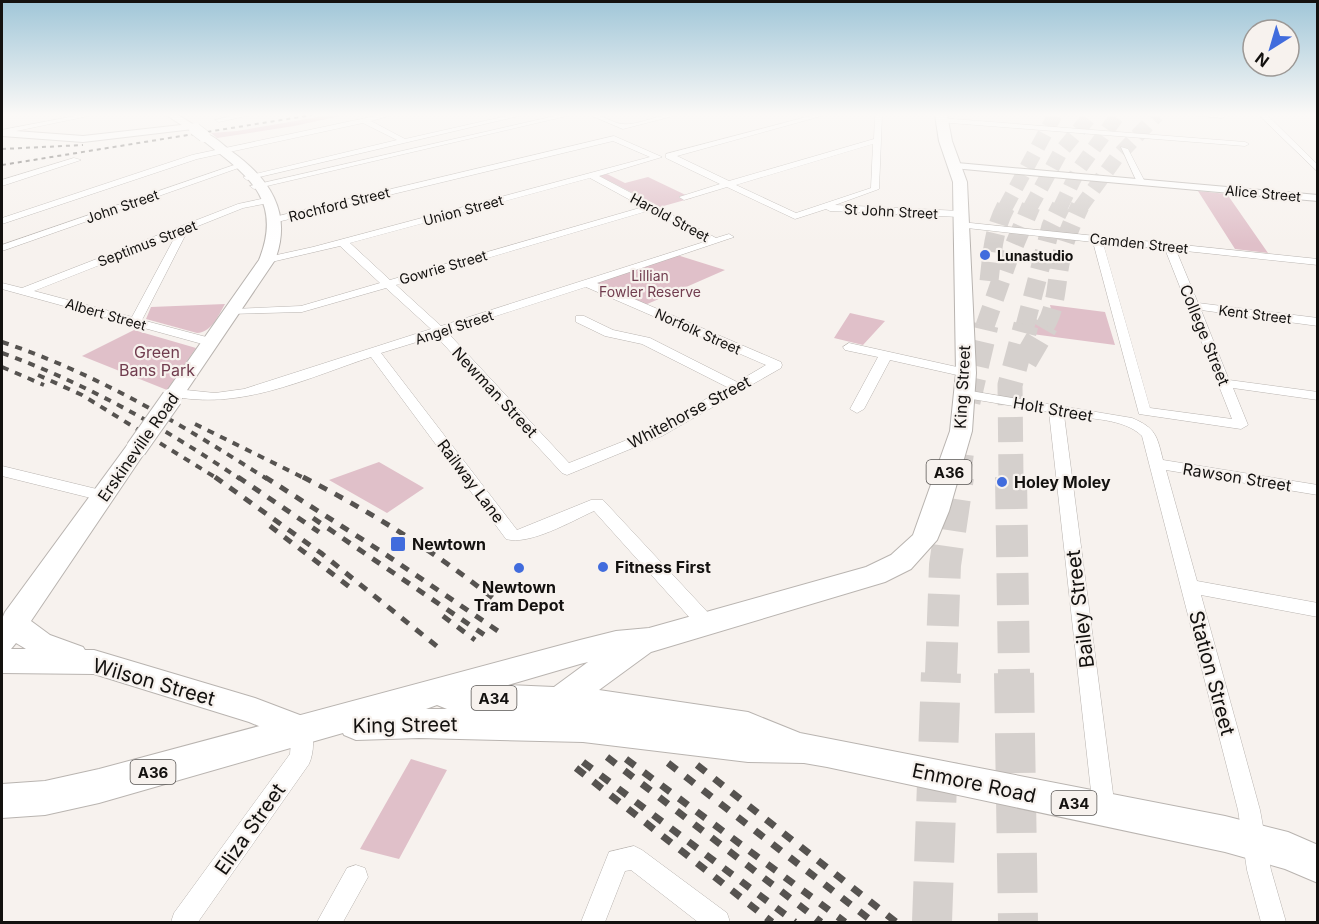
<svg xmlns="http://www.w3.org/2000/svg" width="1319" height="924" font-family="Inter,sans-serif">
<rect width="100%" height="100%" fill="#f7f2ee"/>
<path fill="#e0c0c9" d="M330,115H345L294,126L217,138L211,133L237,131Z
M607,174L625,183L648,177L692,198L660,207L599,176Z
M1198,191L1227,194L1268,253L1235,249Z
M677,255L725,270L645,305L594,283Z
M225,304C218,316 212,332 197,333L146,319L151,307Z
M1050,305L1105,312L1115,345L1032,334L1030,319L1054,322Z
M850,313L885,321L863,345L834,338Z
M134,330L196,348L167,390L82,356Z
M379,462L424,488L387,513L329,480Z
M411,759L447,770L399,859L360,849Z"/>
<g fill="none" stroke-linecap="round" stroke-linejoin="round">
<path stroke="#d5d0cd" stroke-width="15" stroke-dasharray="15 8" stroke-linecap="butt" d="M1005,208L1055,115
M1030,208L1060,153L1091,115
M1060,208L1079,169L1118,115
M1080,208L1117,157L1157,115"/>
<path stroke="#d5d0cd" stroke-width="19" stroke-dasharray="19 10" stroke-linecap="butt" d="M989,281C992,255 993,230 1006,206
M985,326L1008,260L1031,206
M1025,326L1051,226L1061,206
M1045,326C1057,307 1056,281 1061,259C1064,240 1072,223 1080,206"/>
<path stroke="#d5d0cd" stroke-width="25" stroke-dasharray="25 12" stroke-linecap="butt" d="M1025,361L1046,325
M968,402L986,325
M958,479L962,449
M1011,479L1010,385L1026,325"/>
<path stroke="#d5d0cd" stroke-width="32" stroke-dasharray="32 16" stroke-linecap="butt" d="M1011,477L1014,674
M941,674L945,565L958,477"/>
<path stroke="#d5d0cd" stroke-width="40" stroke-dasharray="40 20" stroke-linecap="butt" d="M1014,673L1018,922
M932,922L941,673"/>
<g stroke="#b9b4b0" stroke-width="1">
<path id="minor" d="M80,115H93L2,134V130Z
M236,115H250L219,122L215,120Z
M380,115H392L371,121L405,139L511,115H523L247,180L243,177L397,140L363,123L197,159L2,224V218L192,155Z
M559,115H571L254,189L250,186Z
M590,115C603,114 611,123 623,124C638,126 659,113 677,115L623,129Z
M814,115H825L677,156L729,181L874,139L875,115H882L879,189L835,205L960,211L965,214L960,217L830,211L826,209L795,219L727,187L684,200L679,197L720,184L666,158V154ZM873,144L871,188L796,213L736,185Z
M1192,115H1225L1226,116L1222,118Z
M1259,115H1267L1318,165V172Z
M941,118L1245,142L1249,144L1245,146L938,122Z
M614,136L662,157L599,176L716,238L729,234L734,237L597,283L781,362L782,365L781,368L662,436L567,475L562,473L436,336L381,353L517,530L591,500H603L713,618L715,623L713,628L706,630L699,628L594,511C572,521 529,546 506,539L371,357C313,376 253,405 191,399C183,398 175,398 169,393L176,389L215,393L244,389L431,329L386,288L302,312L229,314L227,312L233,309L301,306L380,283L340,246L267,263L262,260L263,258L313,247L650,157L613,141L273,223L268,220L270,218ZM590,178L643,207L390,280L350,243ZM651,210L707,241L441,326L396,285ZM586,287L766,365L737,382L650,338L613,330L584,316H576V322L605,336L642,344L727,387L652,430L569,463L447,332Z
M1121,147L1128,149L1145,182L1144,184L1137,182Z
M74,158L81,160L2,186V180Z
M240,163L247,165L2,251V245Z
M271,197L274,198V202L243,208L188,230L142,320L214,339L216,342L214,345H206L2,289V283L22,288L238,204ZM176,235L132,317L34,291Z
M961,222L1318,259V265L1176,250L1198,303L1318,318V326L1201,310L1229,380L1318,392V400L1233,388L1248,425L1241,429L1139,414L1093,242L958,227V223ZM1103,243L1165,249L1232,419L1150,408Z
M849,343L966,369L973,373L966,377L890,360L864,409L857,413L850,409L878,357L845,350L843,347Z
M965,390L1132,418C1156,428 1157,436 1163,460L1318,485V495L1166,470L1197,581L1318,603V617L1201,595L1260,810L1271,870L1286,922H1261L1247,870L1238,810L1142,436C1124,418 1088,419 1064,415L1115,809L1112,817L1104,820L1096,817L1093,809L1049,412L960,397L958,394Z
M2,466L109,492L111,496L103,501L2,476Z
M302,721L309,723C315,735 314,753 309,764L198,922H171L174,913L290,754L292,730L295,723Z
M634,846L642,850L727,913L730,922H698L631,870L625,871L605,922H581L609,852Z
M356,865L365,868L368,877L343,922H317L347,868Z"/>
</g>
<g stroke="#b9b4b0" stroke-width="2">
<path id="tertiary" d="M190,124L193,125V129L83,142L2,136V130L83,136Z
M957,163L1318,195V201L953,168V164Z"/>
</g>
<g stroke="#b9b4b0" stroke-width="2">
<path id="primary" d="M166,115H178L201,129L199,131H191Z
M204,133C214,135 223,145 231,151C269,178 293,212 275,260L179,402H165L162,398L259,260C285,196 242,172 200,138L198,136Z
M136,442L144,444L147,449L31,621L50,635L83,647L85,650H94L255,698L313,720L318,730L313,740L302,744L249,722L94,674L2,673V619L5,612L128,444ZM16,643L26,649H11Z"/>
</g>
<g stroke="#b9b4b0" stroke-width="2">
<path id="trunk" d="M935,115H947L952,141L967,182L976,373L972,431L949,511L937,540L911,569L885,582L651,652L599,690L748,712L800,733L1225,816L1288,832L1318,845V883L1285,869L1225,852L827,767L804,763L748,762L583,742L419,738L356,740L344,735L343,733L99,803L45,815L2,818V784L45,781L99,769L580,640L616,631L649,628L866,567L891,555L913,535L950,431L956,373L953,182L939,141ZM588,662L554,687L508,685L580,664ZM437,705L447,709H426Z"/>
</g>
<use href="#minor" fill="#fff" fill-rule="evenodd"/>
<use href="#tertiary" fill="#fff" fill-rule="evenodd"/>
<use href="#primary" fill="#fff" fill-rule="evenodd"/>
<use href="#trunk" fill="#fff" fill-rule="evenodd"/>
<path stroke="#565350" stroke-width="2" stroke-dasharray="4 4" stroke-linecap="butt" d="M2,149L83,145
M2,165L312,115"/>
<path stroke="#565350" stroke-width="4" stroke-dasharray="7 7" stroke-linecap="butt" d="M2,342C98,374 182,425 267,479
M2,353C88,384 164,428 240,479
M2,367L44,385
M38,375L82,395L218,479
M195,424L306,479"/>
<path stroke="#565350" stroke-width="5" stroke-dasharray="9 9" stroke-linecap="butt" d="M215,477L321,553L439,648
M238,477L319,532
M265,477L382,552L498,631
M303,477C371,512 434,551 494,599
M313,518L486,636
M270,526L351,588
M443,616L475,640"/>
<path stroke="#565350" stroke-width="7" stroke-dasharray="11 11" stroke-linecap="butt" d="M607,757L821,922
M626,759L845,922
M583,762L795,922
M668,763L873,922
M697,765L896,922
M576,768L772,922"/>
<g stroke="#b9b4b0" stroke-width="13" stroke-linecap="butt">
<path id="primary-bridge-far1" d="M195,129L204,136"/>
</g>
<g stroke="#b9b4b0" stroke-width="22" stroke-linecap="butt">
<path id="primary-bridge" d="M136,449L172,398"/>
</g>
<use href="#primary-bridge-far1" stroke="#fff" stroke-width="12"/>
<use href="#primary-bridge" stroke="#fff" stroke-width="20"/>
</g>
<linearGradient id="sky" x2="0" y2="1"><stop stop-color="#a0c6d8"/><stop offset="0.47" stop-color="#fbf9f7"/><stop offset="1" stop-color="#fbf9f7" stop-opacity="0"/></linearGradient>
<rect width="1319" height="244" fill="url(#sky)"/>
<g fill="#416cdd" stroke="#f7f2ee" stroke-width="2">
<circle cx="985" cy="255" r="6"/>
<circle cx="1002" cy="482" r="6"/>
<rect x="390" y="536" width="16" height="16" rx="3"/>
<circle cx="603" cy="567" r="6"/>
<circle cx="519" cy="568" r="6"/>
</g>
<g text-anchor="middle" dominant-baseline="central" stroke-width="4.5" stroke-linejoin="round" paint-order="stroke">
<g font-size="14" fill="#13110f" stroke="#f7f2ee">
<text transform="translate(1263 193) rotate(5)">Alice Street</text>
<text transform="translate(339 204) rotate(-14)">Rochford Street</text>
<text transform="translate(122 206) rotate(-19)">John Street</text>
<text transform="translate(463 210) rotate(-15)">Union Street</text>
<text transform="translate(891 211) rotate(3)">St John Street</text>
<text transform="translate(670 217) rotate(28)">Harold Street</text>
<text transform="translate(147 243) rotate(-21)">Septimus Street</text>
<text transform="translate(1139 243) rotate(6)">Camden Street</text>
<text transform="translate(443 267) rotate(-16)">Gowrie Street</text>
<text transform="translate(106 314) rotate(16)">Albert Street</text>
<text transform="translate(1255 314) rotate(7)">Kent Street</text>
<text transform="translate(454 327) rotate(-18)">Angel Street</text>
<text transform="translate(698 331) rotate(24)">Norfolk Street</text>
</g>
<g font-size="14" font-weight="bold" fill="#13110f" stroke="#f7f2ee" text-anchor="start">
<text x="997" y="255">Lunastudio</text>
</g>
<g font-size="14" fill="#703c4e" stroke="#f7f2ee">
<text x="650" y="275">Lillian<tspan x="650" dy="16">Fowler Reserve</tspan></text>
</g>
<g fill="#f7f2ee" stroke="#575452" stroke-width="1.5">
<rect x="926.5" y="460" width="45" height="24" rx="4.5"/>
<rect x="471.5" y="686" width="45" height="24" rx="4.5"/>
<rect x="130.5" y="760" width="45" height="24" rx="4.5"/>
<rect x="1051.5" y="791" width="45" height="24" rx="4.5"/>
</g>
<g font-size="15" font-weight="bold" fill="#13110f">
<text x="949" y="472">A36</text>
<text x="494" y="698">A34</text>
<text x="153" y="772">A36</text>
<text x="1074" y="803">A34</text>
</g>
<g font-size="16" fill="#13110f" stroke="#f7f2ee">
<text transform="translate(1205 335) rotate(68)">College Street</text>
<text transform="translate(962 387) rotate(-87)">King Street</text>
<text transform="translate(495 392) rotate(47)">Newman Street</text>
<text transform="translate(1053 409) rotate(10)">Holt Street</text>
<text transform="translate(689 412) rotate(-28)">Whitehorse Street</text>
<text transform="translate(138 447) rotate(-55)">Erskineville Road</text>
<text transform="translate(1237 477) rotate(9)">Rawson Street</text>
<text transform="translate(471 481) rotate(53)">Railway Lane</text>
</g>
<g font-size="16" fill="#703c4e" stroke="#f7f2ee">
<text x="157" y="352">Green<tspan x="157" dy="18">Bans Park</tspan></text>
</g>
<g font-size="16" font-weight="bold" fill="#13110f" stroke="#f7f2ee" text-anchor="start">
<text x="1014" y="482">Holey Moley</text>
<text x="412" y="544">Newtown</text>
<text x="615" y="567">Fitness First</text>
<text x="519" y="587" text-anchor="middle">Newtown<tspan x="519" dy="18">Tram Depot</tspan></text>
</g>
<g font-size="20" fill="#13110f" stroke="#f7f2ee">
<text transform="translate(1080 609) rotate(-97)">Bailey Street</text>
<text transform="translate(1212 673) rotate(75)">Station Street</text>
<text transform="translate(154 682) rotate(16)">Wilson Street</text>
<text transform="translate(405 725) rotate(-1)">King Street</text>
<text transform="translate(974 783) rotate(12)">Enmore Road</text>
<text transform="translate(250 829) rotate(-55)">Eliza Street</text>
</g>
</g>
<rect width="1319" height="924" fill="none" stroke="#13110f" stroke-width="6"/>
<g transform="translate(1271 48) rotate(217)"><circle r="28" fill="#f7f2ee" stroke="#9c9895" stroke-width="1.5"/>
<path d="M0-4.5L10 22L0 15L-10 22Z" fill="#416cdd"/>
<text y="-9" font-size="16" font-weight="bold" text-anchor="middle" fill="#13110f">N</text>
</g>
</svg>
